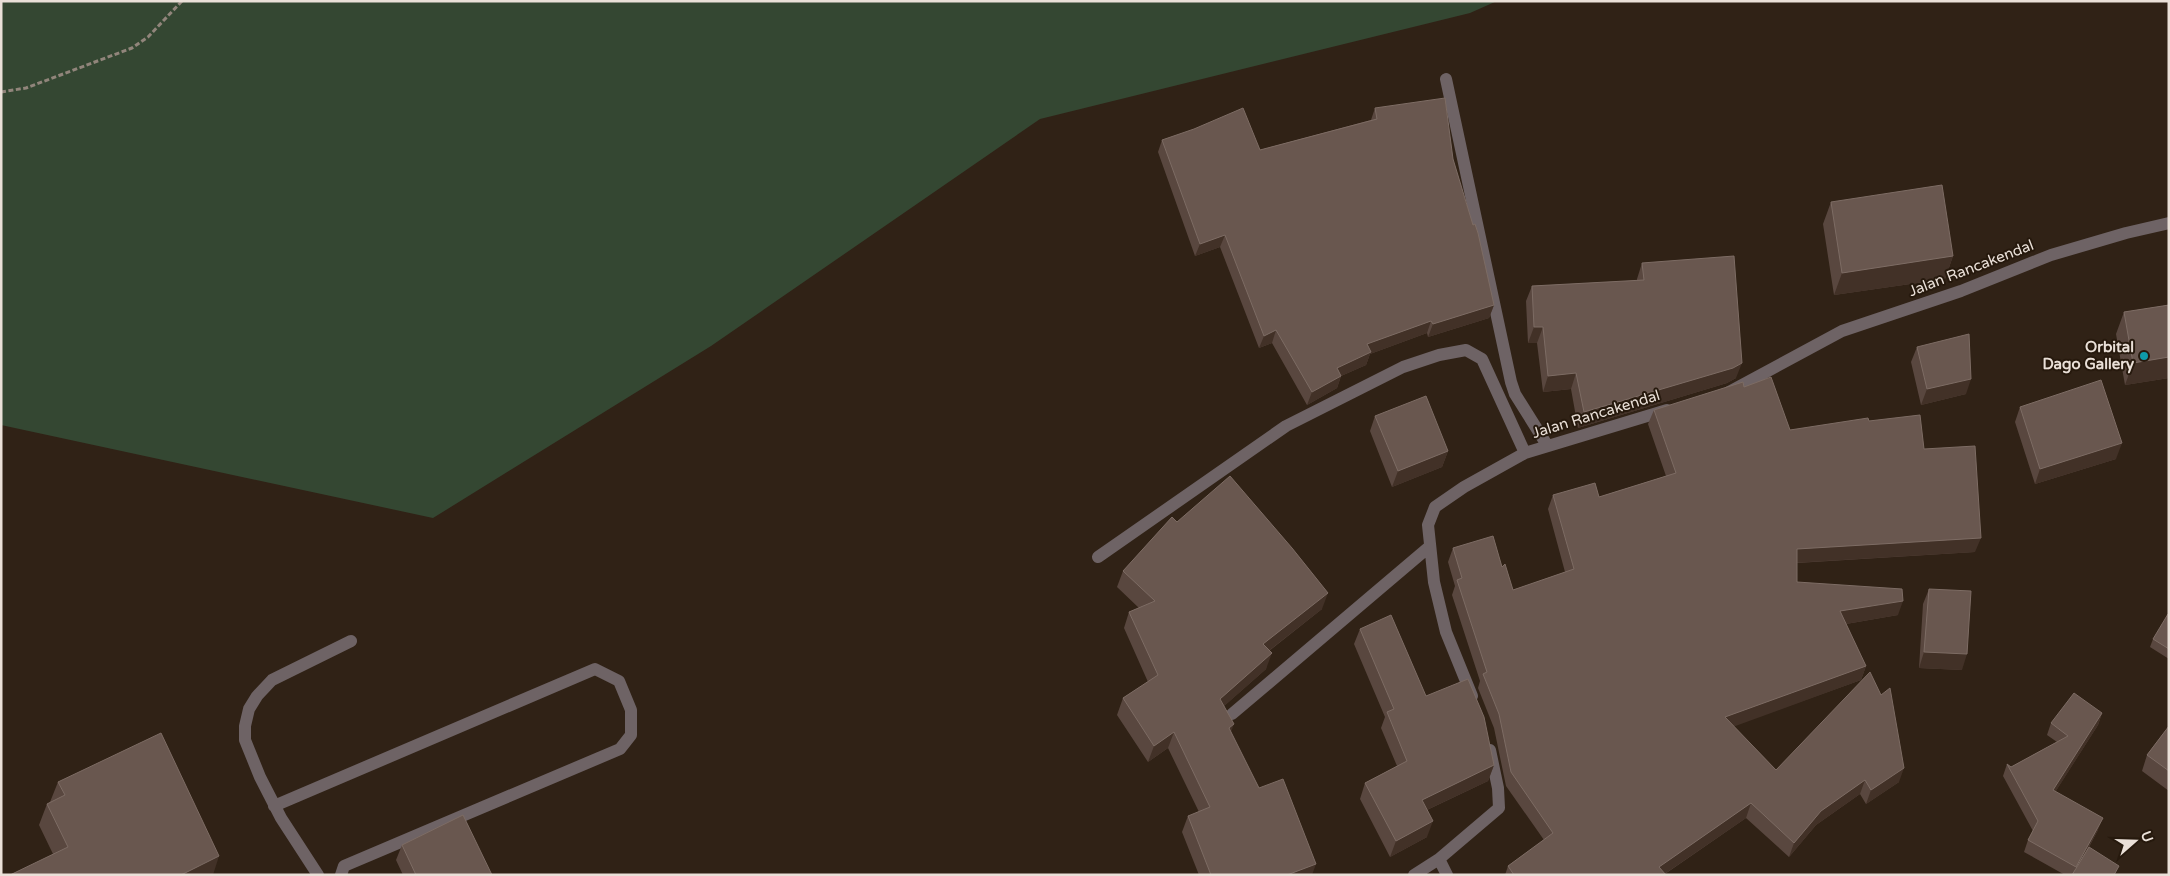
<svg xmlns="http://www.w3.org/2000/svg" width="2170" height="876" font-family="'Varela Round',sans-serif">
<rect width="100%" height="100%" fill="#302216"/>
<path fill="#344732" d="M1,1H1497L1470,13L1040,119L711,346L433,518L1,425Z"/>
<g fill="none" stroke-linecap="round" stroke-linejoin="round">
<path stroke="#91857b" stroke-width="3" stroke-dasharray="5 2.5" stroke-linecap="butt" d="M1,92L26,88L132,48L148,37L182,1"/>
<path stroke="#6e6365" stroke-width="12" d="M274,806L595,669L619,681L631,710V735L620,749L344,866L341,875
M318,875L281,818L260,777L245,740V726L249,709L257,696L272,680L351,641"/>
<path stroke="#6e6365" stroke-width="12" d="M1446,79L1511,382L1515,394L1547,445
M1729,392L1842,331L1961,291L2051,255L2126,233L2169,223
M1098,557L1286,426L1403,367L1439,355L1466,350L1482,359L1525,453
M1472,696L1446,632L1434,582L1428,525L1435,507L1464,487L1525,453L1667,410
M1232,714L1429,547
M1439,859L1447,875
M1414,875L1439,859L1499,808L1498,788L1490,750"/>
</g>
<path fill="#59473f" d="M1375,108L1453,159L1494,305L1489,318L1428,337L1427,333L1370,354L1366,365L1341,376L1337,388L1307,405L1272,343L1259,348L1220,247L1195,256L1158,152L1162,140L1260,150L1371,120Z
M1831,202L1953,256L1945,279L1834,295L1823,224Z
M1642,263L1736,378L1727,383L1578,428L1571,389L1543,392L1537,343H1528L1526,301L1532,286L1637,281V279Z
M2169,305V378L2125,385L2116,334L2124,312Z
M1917,347L1966,394L1921,405L1911,362Z
M1744,387L1790,430L1869,421L1924,449L1975,552L1797,563V582L1898,615L1846,624L1866,666L1861,680L1733,726L1776,770L1899,782L1866,804L1860,794L1816,825L1789,857L1746,818L1665,874L1666,875H1505L1508,866L1544,840L1506,786L1494,728L1478,688L1480,681L1452,595L1455,586L1448,562L1453,548L1502,567L1513,590L1565,572L1548,509L1553,495L1599,497L1666,476L1648,424L1654,410Z
M2020,407L2116,459L2035,484L2015,422Z
M1375,416L1448,451L1442,467L1392,487L1370,431Z
M1177,522L1322,609L1269,651L1266,669L1224,706L1231,733L1259,788L1312,875H1199L1182,832L1188,816L1199,812L1168,748L1148,762L1117,715L1123,698L1148,682L1124,628L1129,612L1139,608L1117,587L1123,571Z
M1929,589L1962,670L1919,668L1923,604Z
M2169,614V659L2150,647L2153,639Z
M1360,629L1494,765L1488,781L1427,810V837L1390,857L1360,799L1365,783L1397,766L1381,728L1385,717L1354,644Z
M2102,713L2098,725L2055,792L2098,830L2089,847L2116,875H2065L2024,852L2028,840L2033,831L2003,776L2007,764L2011,767L2057,742L2047,735L2051,723Z
M2169,726V791L2142,771L2147,755Z
M58,782L213,875L53,854L39,825L47,804L50,802Z
M402,845L492,875H403L396,860Z"/>
<path fill="#423127" d="M1225,235L1220,247L1195,256L1200,244Z
M1953,256L1945,279L1834,295L1842,273Z
M1494,305L1489,318L1428,337L1433,324Z
M1431,321L1427,333L1370,354L1366,365L1341,376L1337,388L1307,405L1312,392L1337,368L1367,344Z
M1534,327H1543L1537,343H1528Z
M1276,330L1272,343L1259,348L1264,336Z
M2169,357V378L2125,385L2133,363Z
M1742,363L1736,378L1727,383L1578,428L1584,412Z
M1576,373L1571,389L1543,392L1548,376Z
M1971,379L1966,394L1921,405L1927,389Z
M2122,443L2116,459L2035,484L2040,469Z
M1448,451L1442,467L1392,487L1398,471Z
M1981,538L1975,552L1792,563L1797,549Z
M1328,593L1322,609L1257,660L1263,644Z
M1903,601L1898,615L1834,626L1840,611Z
M1924,652L1967,654L1962,670L1919,668Z
M1272,653L1266,669L1214,715L1220,699Z
M1866,666L1861,680L1719,732L1725,717Z
M2102,713L2098,725L2049,802L2053,790Z
M1234,724L1228,740L1229,728Z
M1174,732L1168,748L1148,762L1154,746Z
M1494,765L1488,781L1416,815L1422,800Z
M1904,768L1899,782L1866,804L1871,790Z
M1865,780L1860,794L1816,825L1789,857L1794,843L1821,811Z
M1751,803L1746,818L1663,875L1659,867Z
M2103,818L2098,830L2073,875L2076,867Z
M1433,821L1427,837L1390,857L1396,841Z
M219,856L213,875H181Z
M1316,864L1312,875H1287Z"/>
<path fill="#69574f" stroke="#7d6c64" d="M1445,98L1453,159L1473,225L1475,224L1478,233L1494,305L1433,324L1431,321L1367,344L1371,352L1337,368L1341,376L1312,392L1276,330L1264,336L1225,235L1200,244L1162,140L1194,129L1243,108L1260,150L1377,119L1375,108Z
M1942,185L1953,256L1842,273L1831,202Z
M1734,256L1742,363L1733,368L1584,412L1576,373L1548,376L1543,327H1534L1532,286L1644,280L1642,263Z
M2169,305V357L2133,363L2124,312Z
M1969,334L1971,379L1927,389L1917,347Z
M1771,377L1790,430L1868,418L1869,421L1920,415L1924,449L1975,446L1981,538L1797,549V582L1902,589L1903,601L1840,611L1866,666L1725,717L1776,770L1870,672L1881,695L1890,688L1904,768L1871,790L1865,780L1821,811L1794,843L1751,803L1659,867L1666,875H1514L1508,866L1553,833L1511,772L1499,714L1483,674L1487,672L1457,580L1462,578L1453,548L1493,536L1502,567L1505,564L1513,590L1574,569L1553,495L1595,483L1599,497L1676,473L1654,410L1743,382L1744,387Z
M2101,380L2122,443L2040,469L2020,407Z
M1426,396L1448,451L1398,471L1375,416Z
M1230,476L1292,548L1328,593L1263,644L1272,653L1220,699L1234,724L1229,728L1259,788L1283,779L1316,864L1287,875H1211L1188,816L1210,807L1174,732L1154,746L1123,698L1158,675L1129,612L1155,601L1123,571L1172,517L1177,522Z
M1929,589L1971,591L1967,654L1924,652Z
M2168,614H2169V649L2153,639Z
M1391,615L1426,696L1468,679L1484,717L1494,765L1422,800L1433,821L1396,841L1365,783L1407,761L1387,712L1394,709L1360,629Z
M2074,693L2102,713L2053,790L2103,818L2076,867L2028,840L2038,821L2007,764L2011,767L2068,736L2051,723Z
M2169,726V771L2147,755Z
M161,733L219,856L181,875H10L68,847L47,804L65,795L58,782Z
M463,815L492,875H416L402,845Z
M2089,847L2119,866L2114,875H2072Z"/>
<circle fill="#0f9aa8" stroke="#26190d" stroke-width="2" cx="2144" cy="356" r="5"/>
<g text-anchor="middle" dominant-baseline="central" stroke-width="4" stroke-linejoin="round" paint-order="stroke">
<g font-size="15" fill="#eae0d8" stroke="#26190d">
<text transform="translate(1971 268) rotate(-21)">Jalan Rancakendal</text>
<text transform="translate(1596 414) rotate(-17)">Jalan Rancakendal</text>
</g>
<g font-size="15" font-weight="bold" fill="#eae0d8" stroke="#26190d" text-anchor="end">
<text x="2134" y="347">Orbital<tspan x="2134" dy="17">Dago Gallery</tspan></text>
</g>
</g>
<rect width="2170" height="876" fill="none" stroke="#eae0d8" stroke-width="5"/>
<g transform="translate(2135 841) rotate(70)" stroke="#26190d" stroke-width="4" paint-order="stroke">
<path d="M0-4L9 19L0 12L-9 19Z" fill="#eae0d8"/>
<text y="-8" font-size="14" font-weight="bold" text-anchor="middle" fill="#eae0d8">U</text>
</g>
</svg>
